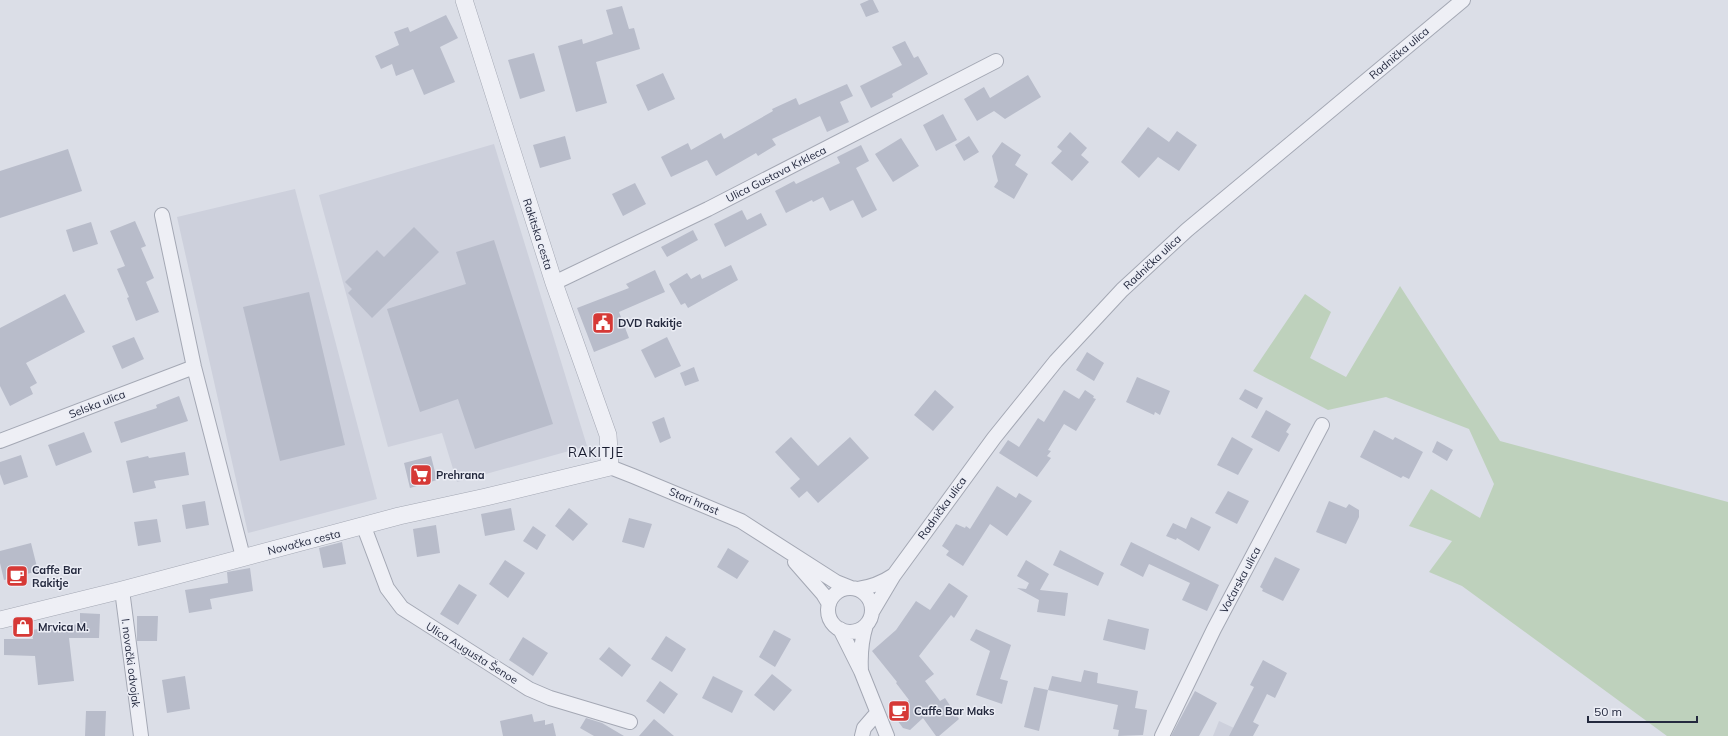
<svg xmlns="http://www.w3.org/2000/svg" width="1728" height="736" font-family="Mulish,sans-serif">
<rect width="100%" height="100%" fill="#dbdee7"/>
<path fill="#cdd0dc" d="M494,144L587,446L457,482L442,433L388,447L319,195Z
M295,189L377,499L248,533L177,217Z
M1219,721L1251,736H1213Z"/>
<path fill="#bed1bc" d="M1400,286L1500,441L1728,502V736H1667L1462,586L1429,572L1452,541L1409,526L1431,489L1480,518L1494,484L1469,429L1386,397L1328,410L1253,371L1305,294L1331,312L1310,358L1346,377Z"/>
<path fill="#b8bcca" d="M869,0H873L879,12L866,17L860,4Z
M622,6L629,29L634,28L640,49L596,62L607,103L576,112L558,46L582,39L583,44L613,34L606,10Z
M446,15L458,38L440,47L455,82L424,95L413,69L396,76L392,64L381,69L375,56L399,45L394,32L408,27L410,32Z
M905,41L914,58L918,56L928,74L892,94L893,97L871,108L860,86L902,65L892,47Z
M534,53L545,91L520,99L508,60Z
M663,73L675,99L648,111L636,85Z
M1028,75L1041,97L1005,119L994,111L977,121L964,99L984,87L990,98Z
M847,84L853,96L840,102L849,122L827,132L820,116L772,139L776,145L758,156L756,153L716,176L707,160L671,177L661,157L688,143L691,150L721,133L724,139L773,111L772,109L796,98L799,105Z
M943,114L957,140L936,151L923,125Z
M1148,127L1169,142L1177,131L1197,145L1179,171L1158,157L1139,178L1121,162Z
M1070,132L1087,148L1081,155L1089,162L1072,181L1051,163L1062,151L1057,147Z
M565,136L571,159L540,168L533,145Z
M969,136L979,152L964,161L955,145Z
M901,138L919,166L893,182L875,154Z
M1002,142L1021,155L1015,165L1028,174L1014,199L994,187L998,181L992,156Z
M861,145L869,161L856,168L877,210L862,218L853,200L830,211L823,197L813,202L812,200L786,213L775,191L794,181L796,184L840,163L837,157Z
M68,149L82,191L0,218V171Z
M635,183L646,204L623,216L612,194Z
M742,210L747,220L761,213L767,225L725,247L714,224Z
M135,221L146,246L141,248L154,278L146,282L159,312L136,321L127,298L129,297L117,269L125,266L110,231Z
M91,222L98,244L73,252L66,230Z
M414,227L439,252L372,318L348,293L352,289L345,282L377,250L384,257Z
M693,230L698,240L667,257L661,247Z
M494,240L553,424L475,449L458,399L420,412L387,309L466,284L456,252Z
M731,265L738,280L688,308L685,303L681,305L669,284L687,273L691,279L700,274L702,279Z
M655,270L665,292L619,312L629,338L594,352L577,308L629,288L626,284Z
M309,292L345,445L280,461L243,307Z
M65,294L85,332L26,363L37,383L30,387L33,394L10,406L0,386V328Z
M134,337L144,359L122,369L112,346Z
M667,337L681,366L655,378L641,350Z
M1087,352L1104,363L1094,381L1076,370Z
M694,367L699,381L685,386L680,373Z
M1137,377L1170,391L1160,415L1155,412L1154,415L1126,402Z
M1245,389L1263,398L1257,409L1239,399Z
M935,390L954,407L933,431L914,415Z
M1064,390L1079,399L1085,390L1094,396L1093,398L1096,399L1076,431L1064,424L1048,450L1051,451L1047,456L1051,458L1037,477L999,453L1008,440L1019,447L1038,418L1044,422Z
M179,396L188,421L121,443L114,422L157,408L156,405Z
M1266,410L1291,424L1286,432L1289,434L1279,452L1251,437Z
M664,417L671,438L660,443L652,422Z
M1374,430L1393,440L1395,437L1423,452L1409,479L1403,476L1401,478L1360,457Z
M84,432L92,452L56,466L48,445Z
M791,437L818,466L850,437L869,458L818,503L807,491L799,498L790,488L800,479L775,452Z
M1232,437L1253,449L1238,475L1217,465Z
M1437,441L1453,450L1447,461L1432,452Z
M185,452L189,475L154,481L156,488L133,493L126,461L148,456L149,458Z
M21,455L28,477L4,485L0,474V462Z
M431,456L437,480L410,488L404,463Z
M997,486L1016,498L1019,493L1032,501L1007,536L990,524L963,566L946,555L949,551L942,546L956,524L965,528L966,526L970,529Z
M1228,491L1249,501L1237,524L1215,513Z
M205,501L209,525L186,529L182,505Z
M1329,501L1346,508L1349,504L1359,510V517L1346,544L1316,532Z
M511,508L515,530L485,536L481,514Z
M569,508L588,524L573,541L555,526Z
M1191,517L1211,527L1199,551L1177,538L1176,540L1166,536L1173,523L1186,529Z
M629,518L652,524L644,548L622,542Z
M157,519L161,542L138,546L134,522Z
M436,525L440,553L417,557L413,529Z
M533,526L546,535L537,550L523,541Z
M342,542L346,564L323,568L319,548Z
M1131,542L1219,585L1207,611L1182,600L1190,583L1149,564L1143,577L1120,565Z
M31,543L38,571L4,580L0,563V551Z
M728,548L749,561L737,579L717,567Z
M1060,550L1104,573L1098,586L1053,565Z
M1275,557L1300,569L1283,601L1262,591L1263,589L1260,587Z
M505,560L525,573L508,598L489,584Z
M1026,560L1049,574L1040,590L1068,593L1065,616L1037,612L1039,600L1017,588L1026,589L1029,583L1017,576Z
M250,568L253,591L210,599L212,609L189,613L185,590L228,583L227,572Z
M949,583L968,596L954,618L951,615L919,656L934,674L925,681L940,701L945,698L959,719L939,736H936L923,718L910,730L903,728L891,712L909,700L896,683L897,682L872,651L896,630L916,601L930,610Z
M459,584L477,595L458,625L440,614Z
M80,613L100,614L99,638H69L74,681L38,685L35,656L4,655V639H33L31,630L80,624Z
M137,616H158L157,641H137Z
M1108,619L1149,629L1145,650L1103,640Z
M976,629L1011,645L1000,679L1008,681L1002,704L976,695L990,651L970,640Z
M774,630L791,639L775,667L759,657Z
M666,636L686,649L672,672L651,659Z
M523,637L548,653L533,676L509,660Z
M609,647L631,665L622,677L599,659Z
M1263,660L1287,673L1275,698L1267,694L1253,722L1259,725L1253,736H1229L1254,687L1250,685Z
M1084,670L1098,673L1097,683L1138,691L1135,708L1147,710L1143,735L1118,736L1119,730L1113,729L1118,705L1048,690L1052,676L1081,682Z
M772,674L792,690L774,711L754,695Z
M185,676L190,709L167,713L162,680Z
M713,676L743,691L732,713L702,698Z
M660,681L678,694L664,714L646,701Z
M1034,687L1048,690L1039,731L1024,727Z
M1195,691L1217,703L1199,736H1171Z
M86,711H106L105,736H85Z
M532,714L534,722L545,720V725L553,723L556,736H503L500,721Z
M586,718L602,723L624,736H594L580,728Z
M654,719L674,736H639Z"/>
<g fill="none" stroke-linecap="round" stroke-linejoin="round">
<g stroke="#a4a8b4" stroke-width="16">
<path id="minor" d="M162,215L194,367L243,557
M554,283L708,209L996,61
M0,441L194,367
M610,467L633,476L741,521L836,582L851,588
M364,527L387,588L402,608L529,689L550,698L630,722
M795,562L823,594L829,604
M894,575L994,438L1056,361L1122,290L1187,230L1463,0
M828 610a22 22 0 1 1 44 0a22 22 0 1 1-44 0Z
M858,589C872,587 882,583 894,575L872,612
M122,590L141,736
M840,629L861,671C860,654 861,641 866,625
M861,671L887,736
M862,736L864,728L877,713
M1162,736L1214,629L1322,425"/>
</g>
<g stroke="#a4a8b4" stroke-width="18">
<path id="tertiary" d="M0,620L122,590L399,516L486,497L610,467L608,435L554,283L464,0"/>
</g>
<use href="#minor" stroke="#eeeff5" stroke-width="14"/>
<use href="#tertiary" stroke="#eeeff5" stroke-width="17"/>
</g>
<defs>
<g id="civic-square" transform="scale(1.15)"><rect x="-9" y="-9" width="18" height="18" rx="4" fill="#d63936" stroke="#ebedf5"/><path d="M-.6-6.5H3V-4.5H.6V-3L4-1V1h2V6H-6V1h2V-1L-.6-3ZM-1.2 2.5V6h2.4V2.5Z" fill="#fff"/></g>
<g id="supermarket-square" transform="scale(1.15)"><rect x="-9" y="-9" width="18" height="18" rx="4" fill="#d63936" stroke="#ebedf5"/><path d="M-6-5.5h2.5l.6 2H6L4.5 2H-2.5L-4.4-4H-6ZM-1.5 3.2a1.3 1.3 0 1 0 .1 0ZM3 3.2a1.3 1.3 0 1 0 .1 0Z" fill="#fff"/></g>
<g id="cafe-square" transform="scale(1.15)"><rect x="-9" y="-9" width="18" height="18" rx="4" fill="#d63936" stroke="#ebedf5"/><path d="M-5.5-4.5H6V0H3Q3 3.5 0 3.5H-2.5Q-5.5 3.5-5.5 0ZM3-3.2v2h1.7v-2ZM-6 4.5H4V6H-6Z" fill="#fff"/></g>
<g id="shop-square" transform="scale(1.15)"><rect x="-9" y="-9" width="18" height="18" rx="4" fill="#d63936" stroke="#ebedf5"/><path d="M-5-2.5h2.3a2.7 3.5 0 0 1 5.4 0H5L5.5 6h-11ZM-1.5-2.5h3a1.5 2.3 0 0 0-3 0Z" fill="#fff"/></g>
</defs>
<g fill-rule="evenodd">
<use href="#civic-square" x="603" y="323"/>
<use href="#supermarket-square" x="421" y="475"/>
<use href="#cafe-square" x="17" y="576"/>
<use href="#shop-square" x="23" y="627"/>
<use href="#cafe-square" x="899" y="711"/>
</g>
<g text-anchor="middle" dominant-baseline="central" stroke-width="3" stroke-linejoin="round" paint-order="stroke">
<g font-size="11" fill="#24293e" stroke="#ebedf5">
<text transform="translate(1399 53) rotate(-40)">Radnička ulica</text>
<text transform="translate(776 174) rotate(-27)">Ulica Gustava Krkleca</text>
<text transform="translate(538 234) rotate(72)">Rakitska cesta</text>
<text transform="translate(1152 262) rotate(-43)">Radnička ulica</text>
<text transform="translate(97 404) rotate(-21)">Selska ulica</text>
<text transform="translate(694 501) rotate(23)">Stari hrast</text>
<text transform="translate(942 508) rotate(-54)">Radnička ulica</text>
<text transform="translate(304 542) rotate(-14)">Novačka cesta</text>
<text transform="translate(1240 580) rotate(-62)">Voćarska ulica</text>
<text transform="translate(472 653) rotate(32)">Ulica Augusta Šenoe</text>
<text transform="translate(131 663) rotate(83)">I. novački odvojak</text>
</g>
<g font-size="11" font-weight="bold" fill="#24293e" stroke="#ebedf5" text-anchor="start">
<text x="618" y="323">DVD Rakitje</text>
<text x="436" y="475">Prehrana</text>
<text x="32" y="570">Caffe Bar<tspan x="32" dy="13">Rakitje</tspan></text>
<text x="38" y="627">Mrvica M.</text>
<text x="914" y="711">Caffe Bar Maks</text>
</g>
<g font-size="13" letter-spacing="1" fill="#171b2e" stroke="#ebedf5">
<text x="596" y="452">RAKITJE</text>
</g>
</g>
<path d="M1588 716v6h109v-6" fill="none" stroke="#24293e" stroke-width="2"/>
<text x="1594" y="716" font-size="12" fill="#24293e" stroke="#ebedf5" stroke-width="3" paint-order="stroke">50 m</text>
</svg>
